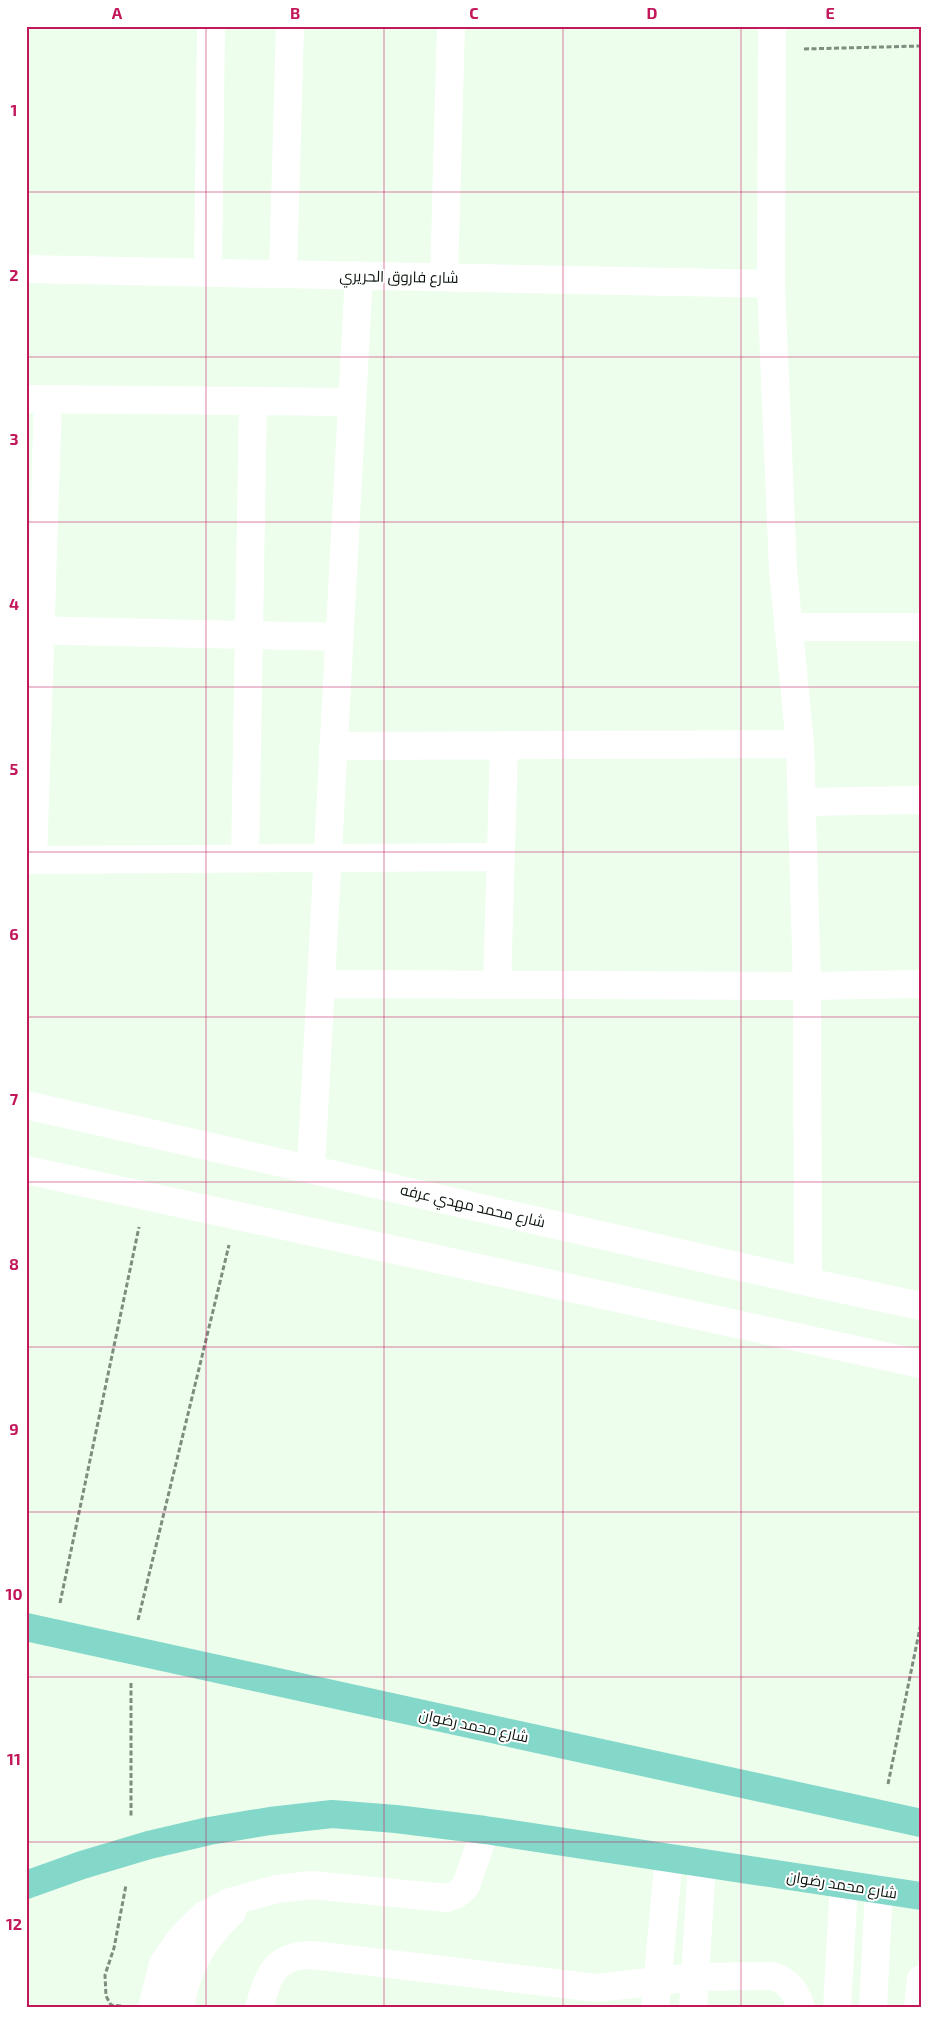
<svg xmlns="http://www.w3.org/2000/svg" width="947" height="2034" font-family="'Exo 2',Cairo,sans-serif">
<rect width="100%" height="100%" fill="#edfeed"/>
<g fill="none" stroke-linecap="round" stroke-linejoin="round">
<path stroke="#7f8c7f" stroke-width="3" stroke-dasharray="5 2.5" stroke-linecap="butt" d="M804,49L921,46
M60,1603L139,1227
M138,1620L229,1245
M131,1683V1817
M888,1784L921,1623
M121,2006L111,2005L106,1996L105,1975L114,1948L126,1885"/>
<path stroke="#fff" stroke-width="28" d="M772,26L771,284L783,570L800,744L807,986L808,1282
M26,269L771,284
M208,272L211,26
M283,274L290,26
M444,277L451,26
M26,399L352,402
M788,627H921
M26,630L339,637
M333,746L800,744
M802,802L921,800
M245,859L253,401
M26,860L501,857
M33,860L48,399
M321,984L807,986L921,984
M497,985L504,746
M26,1105L808,1282L921,1306
M311,1168L359,275
M26,1170L921,1364
M152,2008L163,1964L181,1938L203,1916L230,1902L277,1889L312,1885L446,1898L457,1894L466,1886L485,1830
M180,2008C187,1966 202,1941 232,1912
M259,2008C268,1976 274,1955 312,1955L597,1988L694,1977L773,1976C789,1982 796,1991 801,2008
M655,2008L669,1857
M693,2008L702,1864
M837,2008L844,1884
M873,2008L879,1889
M918,2008L921,1979"/>
<path stroke="#83d8ca" stroke-width="28" d="M26,1627L921,1823
M26,1885L82,1865L149,1845L209,1831L270,1821L332,1814L396,1819L485,1830L921,1896"/>
</g>
<path fill="none" stroke="#c2185b" stroke-width="1" stroke-opacity="0.55" d="M206,26V2008M384,26V2008M563,26V2008M741,26V2008M26,192H921M26,357H921M26,522H921M26,687H921M26,852H921M26,1017H921M26,1182H921M26,1347H921M26,1512H921M26,1677H921M26,1842H921"/>
<g text-anchor="middle" dominant-baseline="central" stroke-width="4" stroke-linejoin="round" paint-order="stroke">
<g font-size="15" fill="#0a140b" stroke="#fff">
<text transform="translate(399 276) rotate(1)">شارع فاروق الحريري</text>
<text transform="translate(473 1205) rotate(13)">شارع محمد مهدي عرفه</text>
<text transform="translate(474 1725) rotate(12)">شارع محمد رضوان</text>
<text transform="translate(842 1884) rotate(9)">شارع محمد رضوان</text>
</g>
</g>
<rect width="947" height="2034" fill="none" stroke="#ffffff" stroke-width="55"/>
<rect x="28" y="28" width="892" height="1978" fill="none" stroke="#c2185b" stroke-width="2"/>
<g font-size="16" text-anchor="middle" font-weight="bold" fill="#c2185b">
<text x="117" y="19">A</text>
<text x="295" y="19">B</text>
<text x="474" y="19">C</text>
<text x="652" y="19">D</text>
<text x="830" y="19">E</text>
<text x="14" y="116">1</text>
<text x="14" y="281">2</text>
<text x="14" y="445">3</text>
<text x="14" y="610">4</text>
<text x="14" y="775">5</text>
<text x="14" y="940">6</text>
<text x="14" y="1105">7</text>
<text x="14" y="1270">8</text>
<text x="14" y="1435">9</text>
<text x="14" y="1600">10</text>
<text x="14" y="1765">11</text>
<text x="14" y="1930">12</text>
</g>
</svg>
